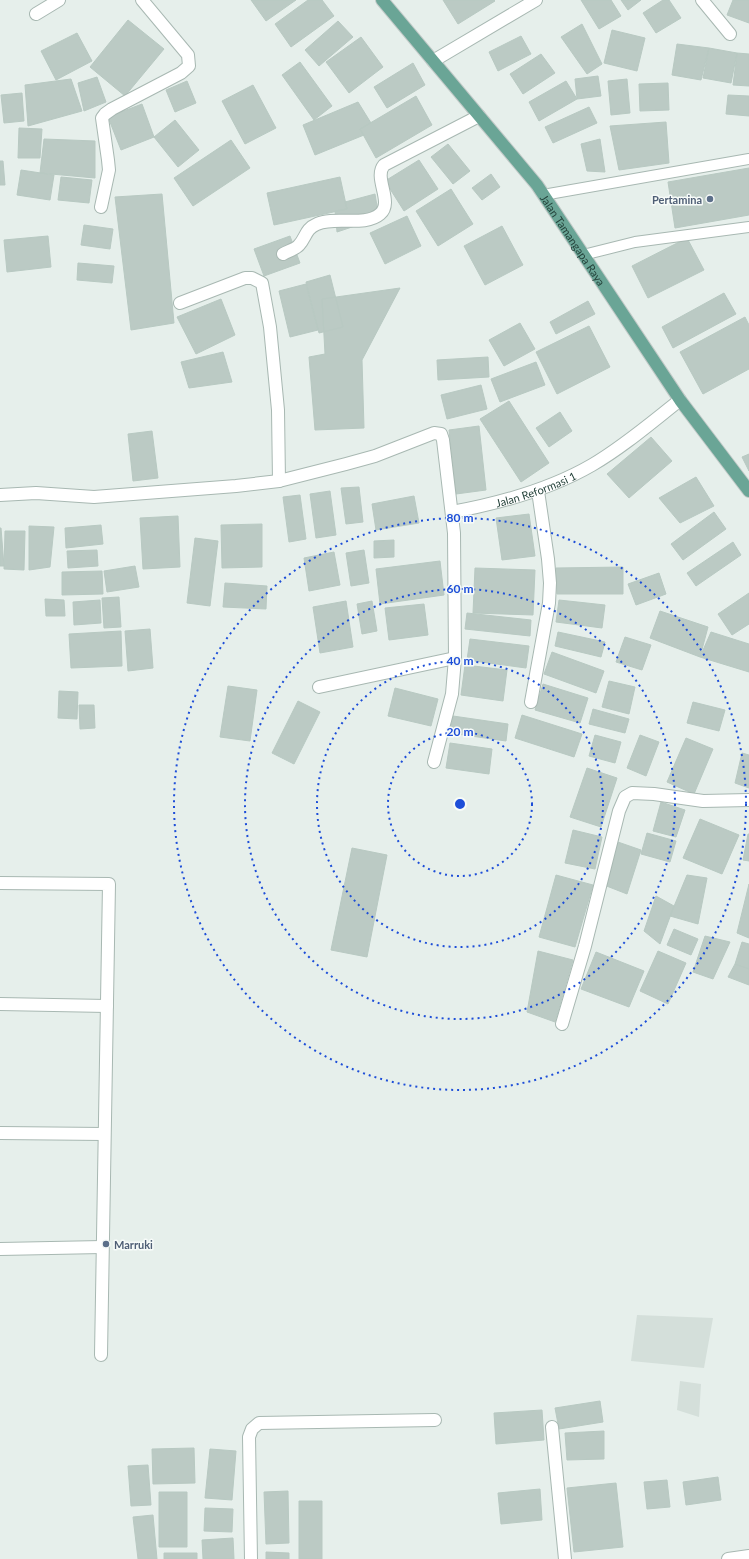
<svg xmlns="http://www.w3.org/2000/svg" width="749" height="1559" font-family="Lato,sans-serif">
<rect width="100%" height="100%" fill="#e6efeb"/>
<path fill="#d4dfda" d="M637,1315L713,1318L704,1368L631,1361Z
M680,1381L701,1384L699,1417L677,1410Z"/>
<path fill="#bbcac4" stroke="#b8c9c2" d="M251,0H296L266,21Z
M308,0H322L334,16L291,47L275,24Z
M443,0H494L495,1L458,24Z
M581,0H611L621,16L599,29Z
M621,0H641L628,10Z
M663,0H669L681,18L656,33L643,13Z
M733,0H749V23L727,15Z
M128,20L164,49L125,96L90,67Z
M338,21L353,37L319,66L305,50Z
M582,24L602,64L587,74L561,37Z
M612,30L645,38L637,71L604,63Z
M77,33L92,61L56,80L41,51Z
M521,36L531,54L498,71L489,52Z
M361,37L383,67L349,93L326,62Z
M677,44L709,48L701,80L672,75Z
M709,48L737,53L731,83L703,78Z
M737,53L749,54V86L733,85Z
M541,54L555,73L523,94L510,74Z
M300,62L332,106L314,120L282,75Z
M413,63L425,85L387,108L374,87Z
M598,76L601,96L577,99L575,79Z
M97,77L106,102L84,111L78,83Z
M71,79L82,111L28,126L25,85Z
M627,79L630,113L611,115L608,81Z
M187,81L196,103L175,112L166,90Z
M566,81L577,99L539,121L529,102Z
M668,83L669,110L640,111L639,84Z
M253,85L276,128L245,144L222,101Z
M22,93L24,121L4,123L1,95Z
M728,95L749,96V116L726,114Z
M416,96L432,125L376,158L360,129Z
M358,102L371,123L360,129L364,135L315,155L303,125Z
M142,104L154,137L121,150L108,117Z
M589,107L597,123L553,143L545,127Z
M175,120L199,150L178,167L154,137Z
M666,122L669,163L619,170L610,126Z
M19,128L42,129L40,158H18Z
M44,139L95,141V178L40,173Z
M600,139L605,172L587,171L581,144Z
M231,140L250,168L193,206L174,178Z
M448,144L470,171L453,184L431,157Z
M419,160L438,189L404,211L385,181Z
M0,161H3L5,185H0Z
M749,168V215L675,228L668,182Z
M21,170L54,175L50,200L17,195Z
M491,174L500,187L482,200L472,188Z
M61,177L92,180L89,203L58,200Z
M340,177L347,209L274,225L267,193Z
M451,189L473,224L438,246L416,211Z
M162,194L174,323L131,330L115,197Z
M375,194L379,218L337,232L335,211L347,209L345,202Z
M407,216L421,246L385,264L370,233Z
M84,225L113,229L110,249L81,245Z
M502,226L523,265L485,285L464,246Z
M48,236L51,267L7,272L4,240Z
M290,236L300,263L264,276L254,249Z
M687,238L704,270L648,298L632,266Z
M78,263L114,266L112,283L77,280Z
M330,275L343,327L319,333L306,282Z
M306,284L318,330L290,337L279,291Z
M400,288L362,360L364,428L315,430L309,357L325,354L322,299Z
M724,293L736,314L673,348L662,327Z
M221,299L235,335L196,354L177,317Z
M588,301L595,314L556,334L550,322Z
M745,317L749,325V369L703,394L680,352Z
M520,323L535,349L504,366L489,340Z
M589,326L610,367L557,394L536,352Z
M223,352L232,382L189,388L181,362Z
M488,357L489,377L438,380L437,360Z
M536,362L545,385L500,402L491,379Z
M481,385L487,409L447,419L441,395Z
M509,401L549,463L521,482L480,419Z
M560,412L572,431L549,447L536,428Z
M479,426L486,490L456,494L449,430Z
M152,431L158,478L133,481L128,434Z
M651,437L672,461L629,498L607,474Z
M749,454V471L742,457Z
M696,477L714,506L680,523L659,498Z
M359,487L363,522L346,524L341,488Z
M330,491L336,535L316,538L310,494Z
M300,495L306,539L289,542L283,497Z
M414,496L419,523L376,530L372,504Z
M714,512L726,529L683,560L671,544Z
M529,514L535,556L502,560L496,518Z
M178,516L180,567L143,569L140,518Z
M262,524V567L222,568L221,525Z
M101,525L103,544L66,548L65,528Z
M29,526L54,527L50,567L29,570Z
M0,528H1L4,566H0Z
M5,531H25L24,570L4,569Z
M195,538L218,541L210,606L187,603Z
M394,540V557L374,558V541Z
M733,542L741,555L696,586L687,573Z
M97,550L98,566L68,568L67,551Z
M364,550L369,583L351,586L346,553Z
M334,552L340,585L309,591L304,558Z
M440,561L444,595L380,604L376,569Z
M135,566L139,587L107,592L104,571Z
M623,567V594H557L556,568Z
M475,568L535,570L533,615L473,613Z
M102,571L103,594L62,595V572Z
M659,573L666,594L636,605L628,584Z
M225,583L267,586L266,609L223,607Z
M749,593V624L732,635L718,614Z
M119,597L121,627L104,628L102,598Z
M45,599L64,600L65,616H46Z
M100,600L101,623L74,625L73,602Z
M559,600L605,605L602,628L556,622Z
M346,601L353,647L320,653L313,607Z
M372,601L377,631L362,634L357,604Z
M424,604L428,635L389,640L385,608Z
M660,611L708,627L700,657L650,638Z
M467,613L531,620L530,636L465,629Z
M150,629L153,668L128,671L125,631Z
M121,631L122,666L71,668L69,634Z
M558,632L605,642L601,657L555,646Z
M711,632L749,644V672L700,657Z
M625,637L651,645L642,670L616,662Z
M470,639L529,646L526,668L467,660Z
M552,652L604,671L596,693L544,674Z
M465,665L507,670L503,701L461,695Z
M609,681L635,687L629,714L602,707Z
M543,684L588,698L580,723L535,710Z
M228,686L257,690L250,741L220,737Z
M395,688L438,699L431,726L388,716Z
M59,691L78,692L77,719L58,718Z
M298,701L320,712L294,764L272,753Z
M693,702L725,710L719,731L687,723Z
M79,705H94L95,728L80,729Z
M593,709L629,719L625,733L589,724Z
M522,715L582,734L574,757L515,738Z
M453,716L508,724L506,741L450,733Z
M595,735L621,742L615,763L589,756Z
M640,735L659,742L646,776L627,768Z
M686,738L713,749L694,794L667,782Z
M450,743L492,749L489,774L446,768Z
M742,753L749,755V788L735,783Z
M587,768L617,778L601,827L570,817Z
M661,802L685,810L676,837L653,831Z
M700,819L739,835L722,874L683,858Z
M573,830L602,837L595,869L565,863Z
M647,833L676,841L670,862L641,854Z
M748,834H749V861L743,860Z
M615,841L641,850L627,894L604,885Z
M352,848L387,855L367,957L331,950Z
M556,875L593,885L575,947L539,937Z
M687,875L707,878L698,924L670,916Z
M749,884V938L737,933Z
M656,896L674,906L660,944L644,931Z
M674,929L698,939L691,955L667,945Z
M705,936L730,942L713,979L693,972Z
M742,942L749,944V969L735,964Z
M538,951L573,960L555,1022L527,1012Z
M658,951L686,963L668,1004L640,991Z
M596,952L644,971L629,1007L581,989Z
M735,964L749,969V985L728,977Z
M600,1401L603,1422L559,1429L555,1408Z
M542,1410L544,1440L496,1444L494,1413Z
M604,1431V1459L567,1460L565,1433Z
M194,1448L195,1483L153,1484L152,1449Z
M210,1449L236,1451L232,1500L205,1498Z
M148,1465L151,1505L131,1506L128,1466Z
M718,1477L721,1500L686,1505L683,1482Z
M667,1480L670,1507L647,1509L644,1482Z
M616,1483L623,1547L574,1552L567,1488Z
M540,1489L542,1520L501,1524L498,1493Z
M288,1491L289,1543L266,1544L264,1492Z
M159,1492H187V1547H159Z
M299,1501H322V1559H299Z
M205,1508L233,1509L232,1532L204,1531Z
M153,1515L157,1559H138L133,1517Z
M233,1538L234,1559H203L202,1540Z
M266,1552L289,1553V1559H266Z
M164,1553H197V1559H164Z"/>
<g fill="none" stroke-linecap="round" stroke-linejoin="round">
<g stroke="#a8b8b2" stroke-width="12">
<path id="service" d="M543,195L749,159
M583,255L635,242L749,227"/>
</g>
<g stroke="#a8b8b2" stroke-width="14">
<g id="minor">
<path d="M702,0L730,34"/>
<path d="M36,14L59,0"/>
<path d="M433,61L536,0"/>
<path d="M101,207L109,170L108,160L102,118L105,114L112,109L181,73L189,66L188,55L142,0"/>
<path d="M283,254C288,251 296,249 299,245C306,238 305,229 317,224C335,216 365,227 380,214C394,202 373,178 384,165L479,116"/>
<path d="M180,303L245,278H252L262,283L270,327L278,410L279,481"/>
<path d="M0,495L36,493L94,497L236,486L279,481L346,464L375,456L434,433L441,434L443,440L454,533L455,658L452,694L434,762"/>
<path id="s1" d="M452,512C501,503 549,490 592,465C623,447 652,422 680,400"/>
<path d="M319,687L455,658"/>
<path d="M531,702L549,603L550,583L548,559L538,491"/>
<path d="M0,883L109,884L101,1355"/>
<path d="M0,1004L107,1006"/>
<path d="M562,1024L585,946L619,811L625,797L632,793L654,794L703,801L749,800"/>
<path d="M0,1133L104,1134"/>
<path d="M0,1249L102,1247"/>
<path d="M552,1427L565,1559"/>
<path d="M251,1559L249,1437L252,1429L259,1423L435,1420"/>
<path d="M728,1559L749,1556"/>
</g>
</g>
<g stroke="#c2cac8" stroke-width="14">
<g id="primary">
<path id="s2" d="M382,0L537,185L680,400L749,491"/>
</g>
</g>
<use href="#service" stroke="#fff" stroke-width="10"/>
<use href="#minor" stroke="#fff" stroke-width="12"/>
<use href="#primary" stroke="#6aa596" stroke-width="12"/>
</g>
<g fill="none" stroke="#1d4ed8" stroke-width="2" stroke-dasharray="2 4">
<circle cx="460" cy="804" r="72"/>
<circle cx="460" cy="804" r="143"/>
<circle cx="460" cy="804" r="215"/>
<circle cx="460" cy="804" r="286"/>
</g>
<g fill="#5c6f8a" stroke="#f7fbf9" stroke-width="1.5">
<circle cx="710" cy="199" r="4"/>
<circle cx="106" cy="1244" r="4"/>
</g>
<g text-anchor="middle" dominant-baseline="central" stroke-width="3" stroke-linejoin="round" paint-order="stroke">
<g font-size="11" font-weight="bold" fill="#4e5e75" stroke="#f7fbf9" text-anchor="end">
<text x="702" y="199">Pertamina</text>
<text x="114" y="1244" text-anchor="start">Marruki</text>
</g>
<g font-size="11" fill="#24423a" stroke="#f7fbf9">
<text stroke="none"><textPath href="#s2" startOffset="307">Jalan Tamangapa Raya</textPath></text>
<text stroke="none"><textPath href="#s1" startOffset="87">Jalan Reformasi 1</textPath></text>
</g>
</g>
<circle cx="460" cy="804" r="6" fill="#1d4ed8" stroke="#f7fbf9" stroke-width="2"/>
<g font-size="12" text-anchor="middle" font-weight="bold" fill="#1d4ed8" stroke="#f7fbf9" stroke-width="3" stroke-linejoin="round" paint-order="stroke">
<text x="460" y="522">80 m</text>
<text x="460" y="593">60 m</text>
<text x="460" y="665">40 m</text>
<text x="460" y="736">20 m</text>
</g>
</svg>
